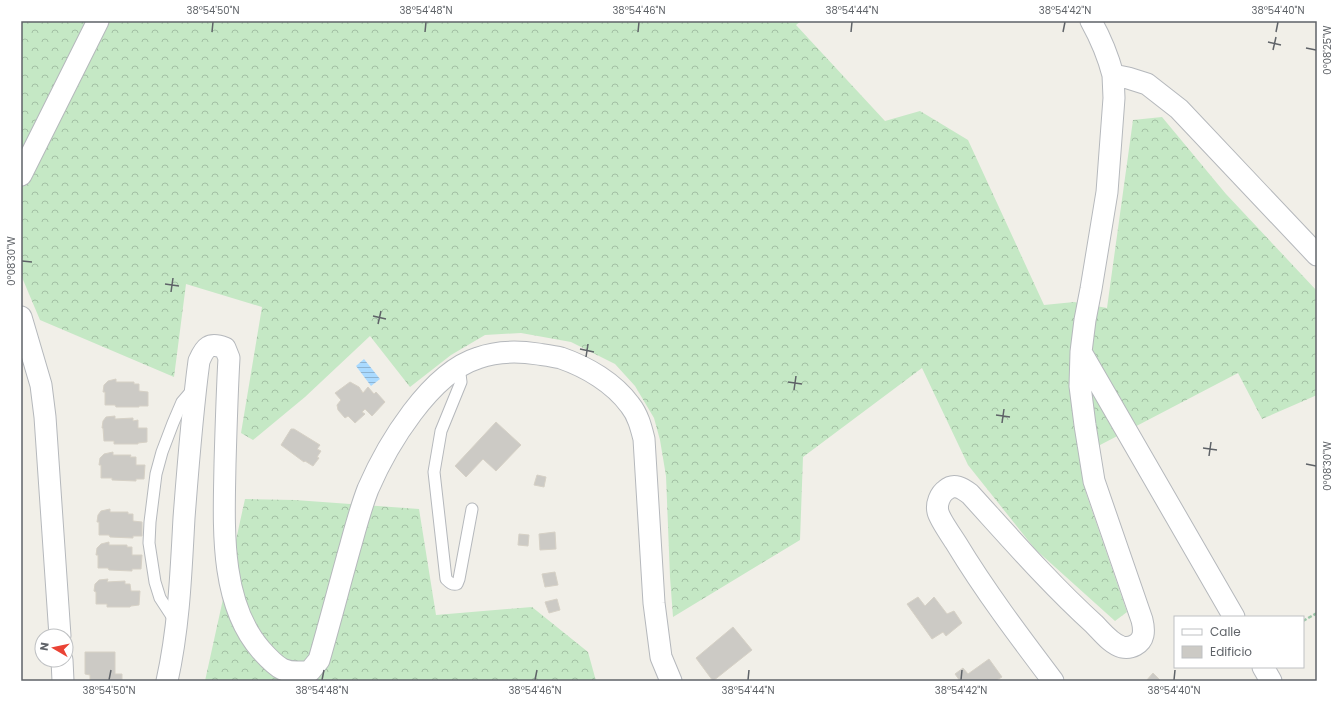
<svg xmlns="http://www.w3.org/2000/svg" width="1338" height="702" font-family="Poppins,sans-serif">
<defs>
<pattern id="forest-crowns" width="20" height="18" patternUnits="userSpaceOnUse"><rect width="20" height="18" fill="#c5e8c5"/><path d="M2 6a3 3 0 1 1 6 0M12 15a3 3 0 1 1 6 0" fill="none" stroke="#a3c0a4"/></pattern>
<pattern id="water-rules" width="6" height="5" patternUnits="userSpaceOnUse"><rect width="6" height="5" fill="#aadaff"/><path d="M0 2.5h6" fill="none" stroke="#8eb4d2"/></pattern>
</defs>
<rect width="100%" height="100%" fill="#f1efe8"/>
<path fill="url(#forest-crowns)" d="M21,21H801L796,25L885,121L920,111L968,140L1044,305L1074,302L1107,308L1133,120L1162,117L1226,194L1317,291V395L1262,419L1238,373L1079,456L1086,493L1127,612L1115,621L1035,549L968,465L922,368L803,457L800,540L673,617L670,577L666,476L660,440L654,418L635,386L615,364L571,342L521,333L485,335L451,355L410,387L370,336L305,397L253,440L241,433L262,307L186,284L174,377L40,320L21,275Z
M245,499L295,500L419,509L436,615L532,607L588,652L596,681H205Z"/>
<path fill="url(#water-rules)" d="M364,359L380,379L371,386L356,366Z"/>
<path fill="#cccac5" stroke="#d6d1c6" d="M116,379V382H134V384H139V391L148,392V406H139V407H116L115,405H105V392H103L104,385L108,381Z
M350,382L359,387L363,393L368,387L374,394L376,392L385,402L372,416L365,409L362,412L365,414L355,423L348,416L345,418L338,410L337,405L341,400L335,393Z
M115,416V419L133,418V421L138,420V428H147V442L138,443V444H114V441H104L103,428H102L103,421L106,417Z
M496,422L521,445L496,471L483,459L466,477L455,466Z
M291,429H294L320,445L317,449L321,451L317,457L319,458L313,466L305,461L304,462L281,445Z
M113,452V455H131L130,457H136V465H145L144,479H136V481L112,480V478H101V465H99L100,458L104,454Z
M537,475L546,477L544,487L534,485Z
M110,509V512H128V514H133V521L142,522V536H133V538L110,537L109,535H99V522H97L98,515L101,511Z
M555,532L556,549L540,550L539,534Z
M519,534L529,535L528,546L518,545Z
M109,542V545H127V547H132V555H142L141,569H132V571L109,570L108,568H98V555H96L97,548L101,544Z
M555,572L558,585L545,587L542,574Z
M108,579L107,582L125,581V584H130L131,591H140L139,605L131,606L130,607H107V604H96V592L94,591L95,584L99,580Z
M918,597L925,606L934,597L947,614L954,611L962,623L946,636L943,632L932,639L907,604Z
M557,599L560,610L549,613L545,602Z
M733,627L752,650L713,681L696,658Z
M85,652H115V674H122V681H90V675L85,674Z
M989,659L1002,677L995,681H960L955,674L963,668L968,674Z
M1153,673L1161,681H1146Z"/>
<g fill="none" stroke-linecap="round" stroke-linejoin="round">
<g stroke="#b5b8bc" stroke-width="13">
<path id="service" d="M458,368L460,374L461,382L441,431L434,472L446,579C450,583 452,585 457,584L459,579L472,509
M175,621L160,598L155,582L149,543L150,522L156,474L162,452L173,423L182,402L194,388"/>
</g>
<g stroke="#b5b8bc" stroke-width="23">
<path id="minor" d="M1091,21C1101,39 1108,56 1113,75
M21,175L98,21
M21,317L41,385L45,417L60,636
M1081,352L1234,617
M62,660L63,681
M1263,667L1271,681
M167,681C179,627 181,573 184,518C188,466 192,413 199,361C205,347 209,342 225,348L229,358C227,393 226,429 225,464C224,525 219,602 261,650C278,669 285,675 310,671L319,660C330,622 340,583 351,544C356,526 361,507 368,489C387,445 430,373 478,358C497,351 518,351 538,354C545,355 554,356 561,358C587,367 614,383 630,405C638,415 641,427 644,439L654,603L661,657L671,681
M1053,681C1019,636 985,591 956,543C951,535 940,520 938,512C936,504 940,494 946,490C954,483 962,488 970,494C1010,538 1050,584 1094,624C1102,632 1111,644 1122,647C1131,649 1141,644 1143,635C1144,630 1143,624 1142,620L1094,481L1085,425L1080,386L1081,352L1085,320L1091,289L1107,192L1114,98L1113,75L1128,78L1147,84L1179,109L1317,255"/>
</g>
<path stroke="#9cc7a9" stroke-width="2.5" stroke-dasharray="4 2" stroke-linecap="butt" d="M1303,621L1317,613"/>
<use href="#service" stroke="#fff" stroke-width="11"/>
<use href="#minor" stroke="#fff" stroke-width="21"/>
</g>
<path fill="none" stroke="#5f6368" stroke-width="1.5" d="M212,32L213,22M425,32L426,22M638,32L639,22M851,32L852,22M1063,32L1065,22M1276,32L1278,22M1268,42L1281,45M1306,48L1316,50M1273,50L1276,37M22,261L32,262M165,284L179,286M171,292L173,278M373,316L386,319M378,324L381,311M580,349L594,352M586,357L588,344M788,382L802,384M794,390L796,376M996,415L1010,417M1002,423L1004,409M1203,448L1217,450M1209,456L1211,442M1306,464L1316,466M109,680L111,670M322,680L324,670M535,680L537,670M748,680L749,670M961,680L962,670M1174,680L1175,670"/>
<rect width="1338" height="702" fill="none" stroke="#ffffff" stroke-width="44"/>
<rect x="1174" y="616" width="130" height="52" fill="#ffffff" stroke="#bfc1c3"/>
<rect x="1182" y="629" width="20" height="6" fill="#ffffff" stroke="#bfc1c3"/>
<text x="1210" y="636" font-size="12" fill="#5f6368">Calle</text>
<rect x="1182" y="646" width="20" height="12" fill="#cccac5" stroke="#bfc1c3"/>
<text x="1210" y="656" font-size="12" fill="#5f6368">Edificio</text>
<g transform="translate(54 648) rotate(279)"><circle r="19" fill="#ffffff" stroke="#bfc1c3"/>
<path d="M0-3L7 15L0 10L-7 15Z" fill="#ea4335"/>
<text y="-6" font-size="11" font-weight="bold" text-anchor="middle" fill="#5f6368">N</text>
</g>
<rect x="22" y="22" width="1294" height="658" fill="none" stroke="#5f6368" stroke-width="1.5"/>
<g font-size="10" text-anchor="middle" fill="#5f6368">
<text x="213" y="14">38°54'50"N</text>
<text x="426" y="14">38°54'48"N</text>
<text x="639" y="14">38°54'46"N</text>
<text x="852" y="14">38°54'44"N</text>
<text x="1065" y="14">38°54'42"N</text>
<text x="1278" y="14">38°54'40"N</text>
<text transform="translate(1327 50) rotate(-90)" y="4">0°08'25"W</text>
<text transform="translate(11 261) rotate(-90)" y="4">0°08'30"W</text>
<text transform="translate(1327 466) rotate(-90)" y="4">0°08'30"W</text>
<text x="109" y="694">38°54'50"N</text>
<text x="322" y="694">38°54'48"N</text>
<text x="535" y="694">38°54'46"N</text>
<text x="748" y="694">38°54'44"N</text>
<text x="961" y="694">38°54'42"N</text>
<text x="1174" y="694">38°54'40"N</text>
</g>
</svg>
